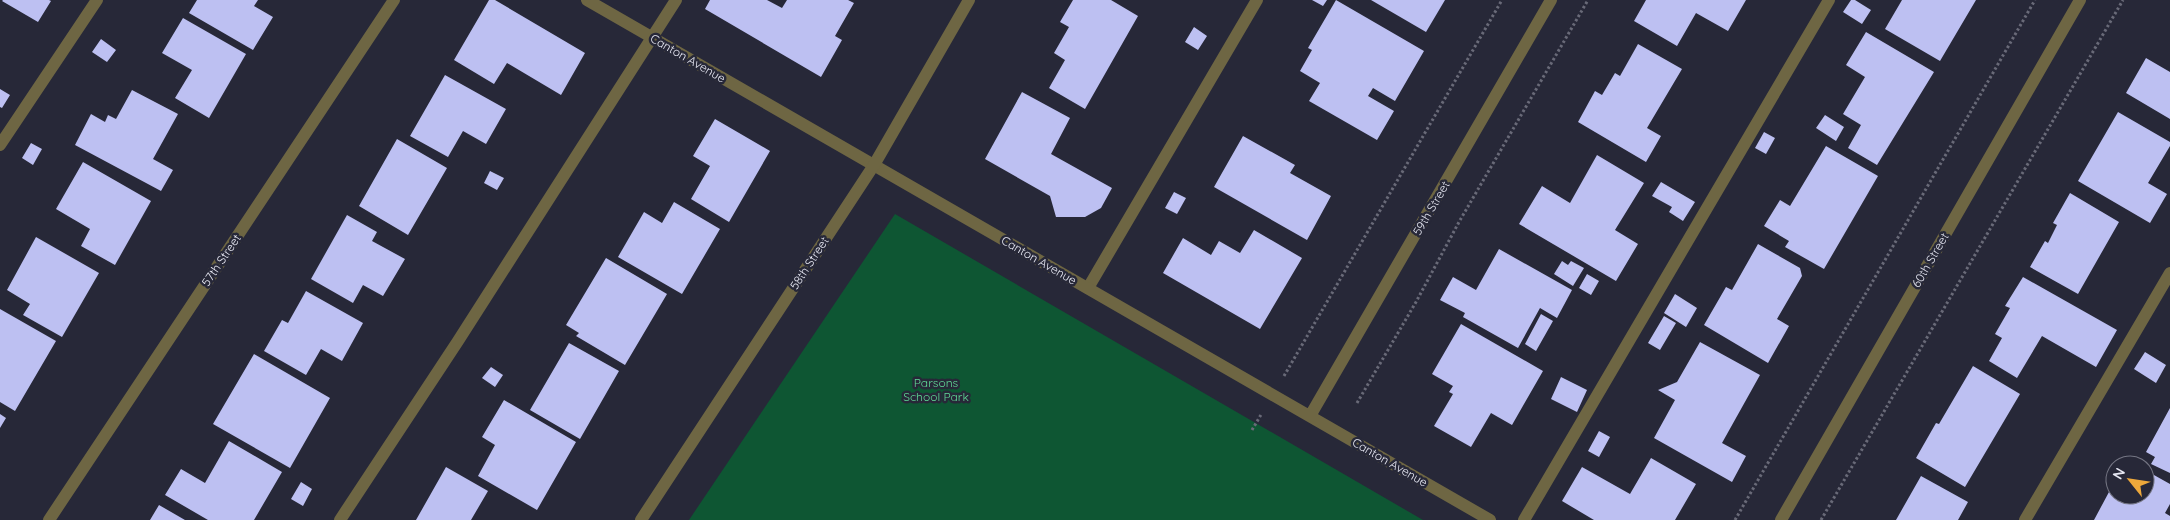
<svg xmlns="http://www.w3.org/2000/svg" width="2170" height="520" font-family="Quicksand,sans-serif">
<rect width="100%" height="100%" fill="#272838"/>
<path fill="#0e5633" d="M895,214L1423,520H689Z"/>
<path fill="#bdc0f2" d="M3,0H49L51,1L38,22L2,1Z
M197,0H258L254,6L273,17L253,50L189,13Z
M489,0H495L585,53L561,95L507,63L494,84L454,60Z
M710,0H767L782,8L787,0H848L854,3L835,36L842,40L821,77L705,9Z
M1073,0H1111L1138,16L1085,109L1049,88L1065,60L1054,53L1069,27L1060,22Z
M1312,0H1327L1323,6Z
M1336,0L1424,51L1395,101L1373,88L1368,96L1394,111L1377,140L1309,101L1320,83L1300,71L1312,50L1308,48Z
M1371,0H1445L1426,32Z
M1646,0H1746L1728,31L1696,13L1677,46L1634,21Z
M1851,0H1855L1871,10L1862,24L1843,12Z
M1902,0H1976L1940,61L1885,29Z
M183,18L246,54L209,118L175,98L192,70L162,53Z
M1194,27L1207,36L1198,50L1185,42Z
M1866,32L1934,72L1877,165L1848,148L1861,125L1843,114L1865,77L1846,65Z
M101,39L116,50L107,62L92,52Z
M1638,44L1682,69L1647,128L1661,136L1646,162L1578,122L1595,91L1602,95L1615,73L1620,76Z
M2146,58L2170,72V119L2126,93Z
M445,75L506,109L486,144L463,131L448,157L410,136Z
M0,89L10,95L2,108L0,107Z
M132,90L178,114L153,159L173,170L161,191L75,145L91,114L105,122L108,115L116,119Z
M1022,92L1070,118L1051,154L1112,188L1101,208L1085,217H1056L1050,196L985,159Z
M2118,112L2170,142V146L2148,183L2167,194L2150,223L2078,181Z
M1825,115L1844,127L1836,141L1816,128Z
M715,119L770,151L729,222L691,199L710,166L693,156Z
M1764,132L1775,138L1766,154L1755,148Z
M1243,136L1295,165L1290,173L1331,196L1307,240L1214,187Z
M397,139L447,168L408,235L359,206Z
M31,143L42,149L33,165L22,158Z
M1826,146L1878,176L1824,269L1785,247L1789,241L1764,226L1780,200L1790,206Z
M1597,155L1644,183L1615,230L1638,244L1616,281L1519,224L1542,186L1570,203Z
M83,162L151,201L115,265L81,246L90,229L56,209Z
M490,171L504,178L497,190L484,183Z
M1661,182L1695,202L1683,221L1669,212L1672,207L1652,196Z
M1174,192L1186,198L1177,214L1165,208Z
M2070,193L2119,222L2078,294L2030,267L2045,241L2048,243L2057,225L2053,223Z
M674,202L720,229L682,294L618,257L644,212L662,223Z
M347,215L377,232L372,241L405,259L383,296L363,285L353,303L311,279Z
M1254,230L1302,258L1260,329L1163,273L1183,238L1211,255L1219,241L1240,253Z
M36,237L99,273L62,337L23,315L30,304L7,290Z
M1758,244L1800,268L1802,276L1777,319L1789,326L1768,363L1704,325L1726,287L1732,290Z
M1499,249L1572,290L1557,318L1540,308L1518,348L1463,317L1465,313L1440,300L1453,277L1476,290Z
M606,258L667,294L625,365L576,336L579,333L566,325Z
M1562,261L1568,265L1571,261L1584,268L1573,286L1554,274Z
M1587,274L1599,281L1591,295L1579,288Z
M2023,277L2117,330L2096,367L2042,336L2017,378L1989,361L2002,338L1995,334L2010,308L2005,306Z
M306,291L363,323L342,361L321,349L306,375L264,351L282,320L288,323Z
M1675,294L1697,308L1686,327L1664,313Z
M0,309L56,341L15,411L0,402Z
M1541,314L1553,321L1536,351L1525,344Z
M1664,316L1676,323L1660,350L1648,343Z
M1461,324L1543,371L1512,425L1491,413L1471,447L1434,426L1453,394L1449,392L1453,386L1432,374Z
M1700,342L1760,375L1722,443L1746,456L1732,482L1654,438L1675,400L1658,390L1677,382Z
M569,343L619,371L580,439L530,410Z
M2145,352L2166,365L2156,383L2134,369Z
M254,354L330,398L290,468L213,424Z
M1973,366L2020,394L1965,487L1916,458L1936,423L1939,424Z
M491,367L503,375L495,387L482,378Z
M1561,377L1587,390L1577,412L1551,399Z
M504,400L576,442L537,510L478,476L495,445L482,437Z
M2170,408V473L2151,464L2155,457L2146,452Z
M0,414L6,418L0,428Z
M1599,431L1610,437L1599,457L1588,451Z
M229,441L282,472L254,520H208L165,495L181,469L205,483Z
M1651,458L1696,484L1675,520H1594L1562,501L1582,467L1630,494Z
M446,467L488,491L471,520H416Z
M2145,470L2170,484V504L2165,513L2170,516V520H2094L2109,492L2114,495H2145Z
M1921,476L1968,502L1958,520H1896Z
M301,482L312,489L303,506L291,499Z
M159,505L185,520H150Z"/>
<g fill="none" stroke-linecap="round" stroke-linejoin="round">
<path stroke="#696a78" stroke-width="3" stroke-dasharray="2.5 2.5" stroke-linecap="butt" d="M1284,376L1502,0
M1357,403L1416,302L1459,222L1588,0
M1252,430L1262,413
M1735,520L2035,0
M1821,520L2123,0"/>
<path stroke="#6e6643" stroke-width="12" d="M0,145L97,0
M1088,288L1257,0
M340,520L458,341L676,0
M1524,520L1829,0
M2025,520L2170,273"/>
<path stroke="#6e6643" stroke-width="12" d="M587,0L1490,520
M1310,416L1551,0
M49,520L394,0
M1781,520L2080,0"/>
<path stroke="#6e6643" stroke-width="12" d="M641,520L874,165L969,0"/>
</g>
<g text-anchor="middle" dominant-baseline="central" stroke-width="5" stroke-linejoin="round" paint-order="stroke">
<g font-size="12" fill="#e8e9f4" stroke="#272838">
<text transform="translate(688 58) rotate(30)">Canton Avenue</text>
<text transform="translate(1431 208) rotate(-60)">59th Street</text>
<text transform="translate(221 260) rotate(-56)">57th Street</text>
<text transform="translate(1039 260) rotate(30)">Canton Avenue</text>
<text transform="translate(1930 260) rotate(-60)">60th Street</text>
<text transform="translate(809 263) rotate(-57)">58th Street</text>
<text transform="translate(1390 462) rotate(30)">Canton Avenue</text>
</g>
<g font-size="12" fill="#61da97" stroke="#272838">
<text x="936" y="382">Parsons<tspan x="936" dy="14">School Park</tspan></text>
</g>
</g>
<g transform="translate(2130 480) rotate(300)"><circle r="24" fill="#272838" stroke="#747583"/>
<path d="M0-4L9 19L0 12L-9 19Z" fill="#eda83b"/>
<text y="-8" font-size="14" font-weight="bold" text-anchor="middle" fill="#e8e9f4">N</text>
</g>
</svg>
